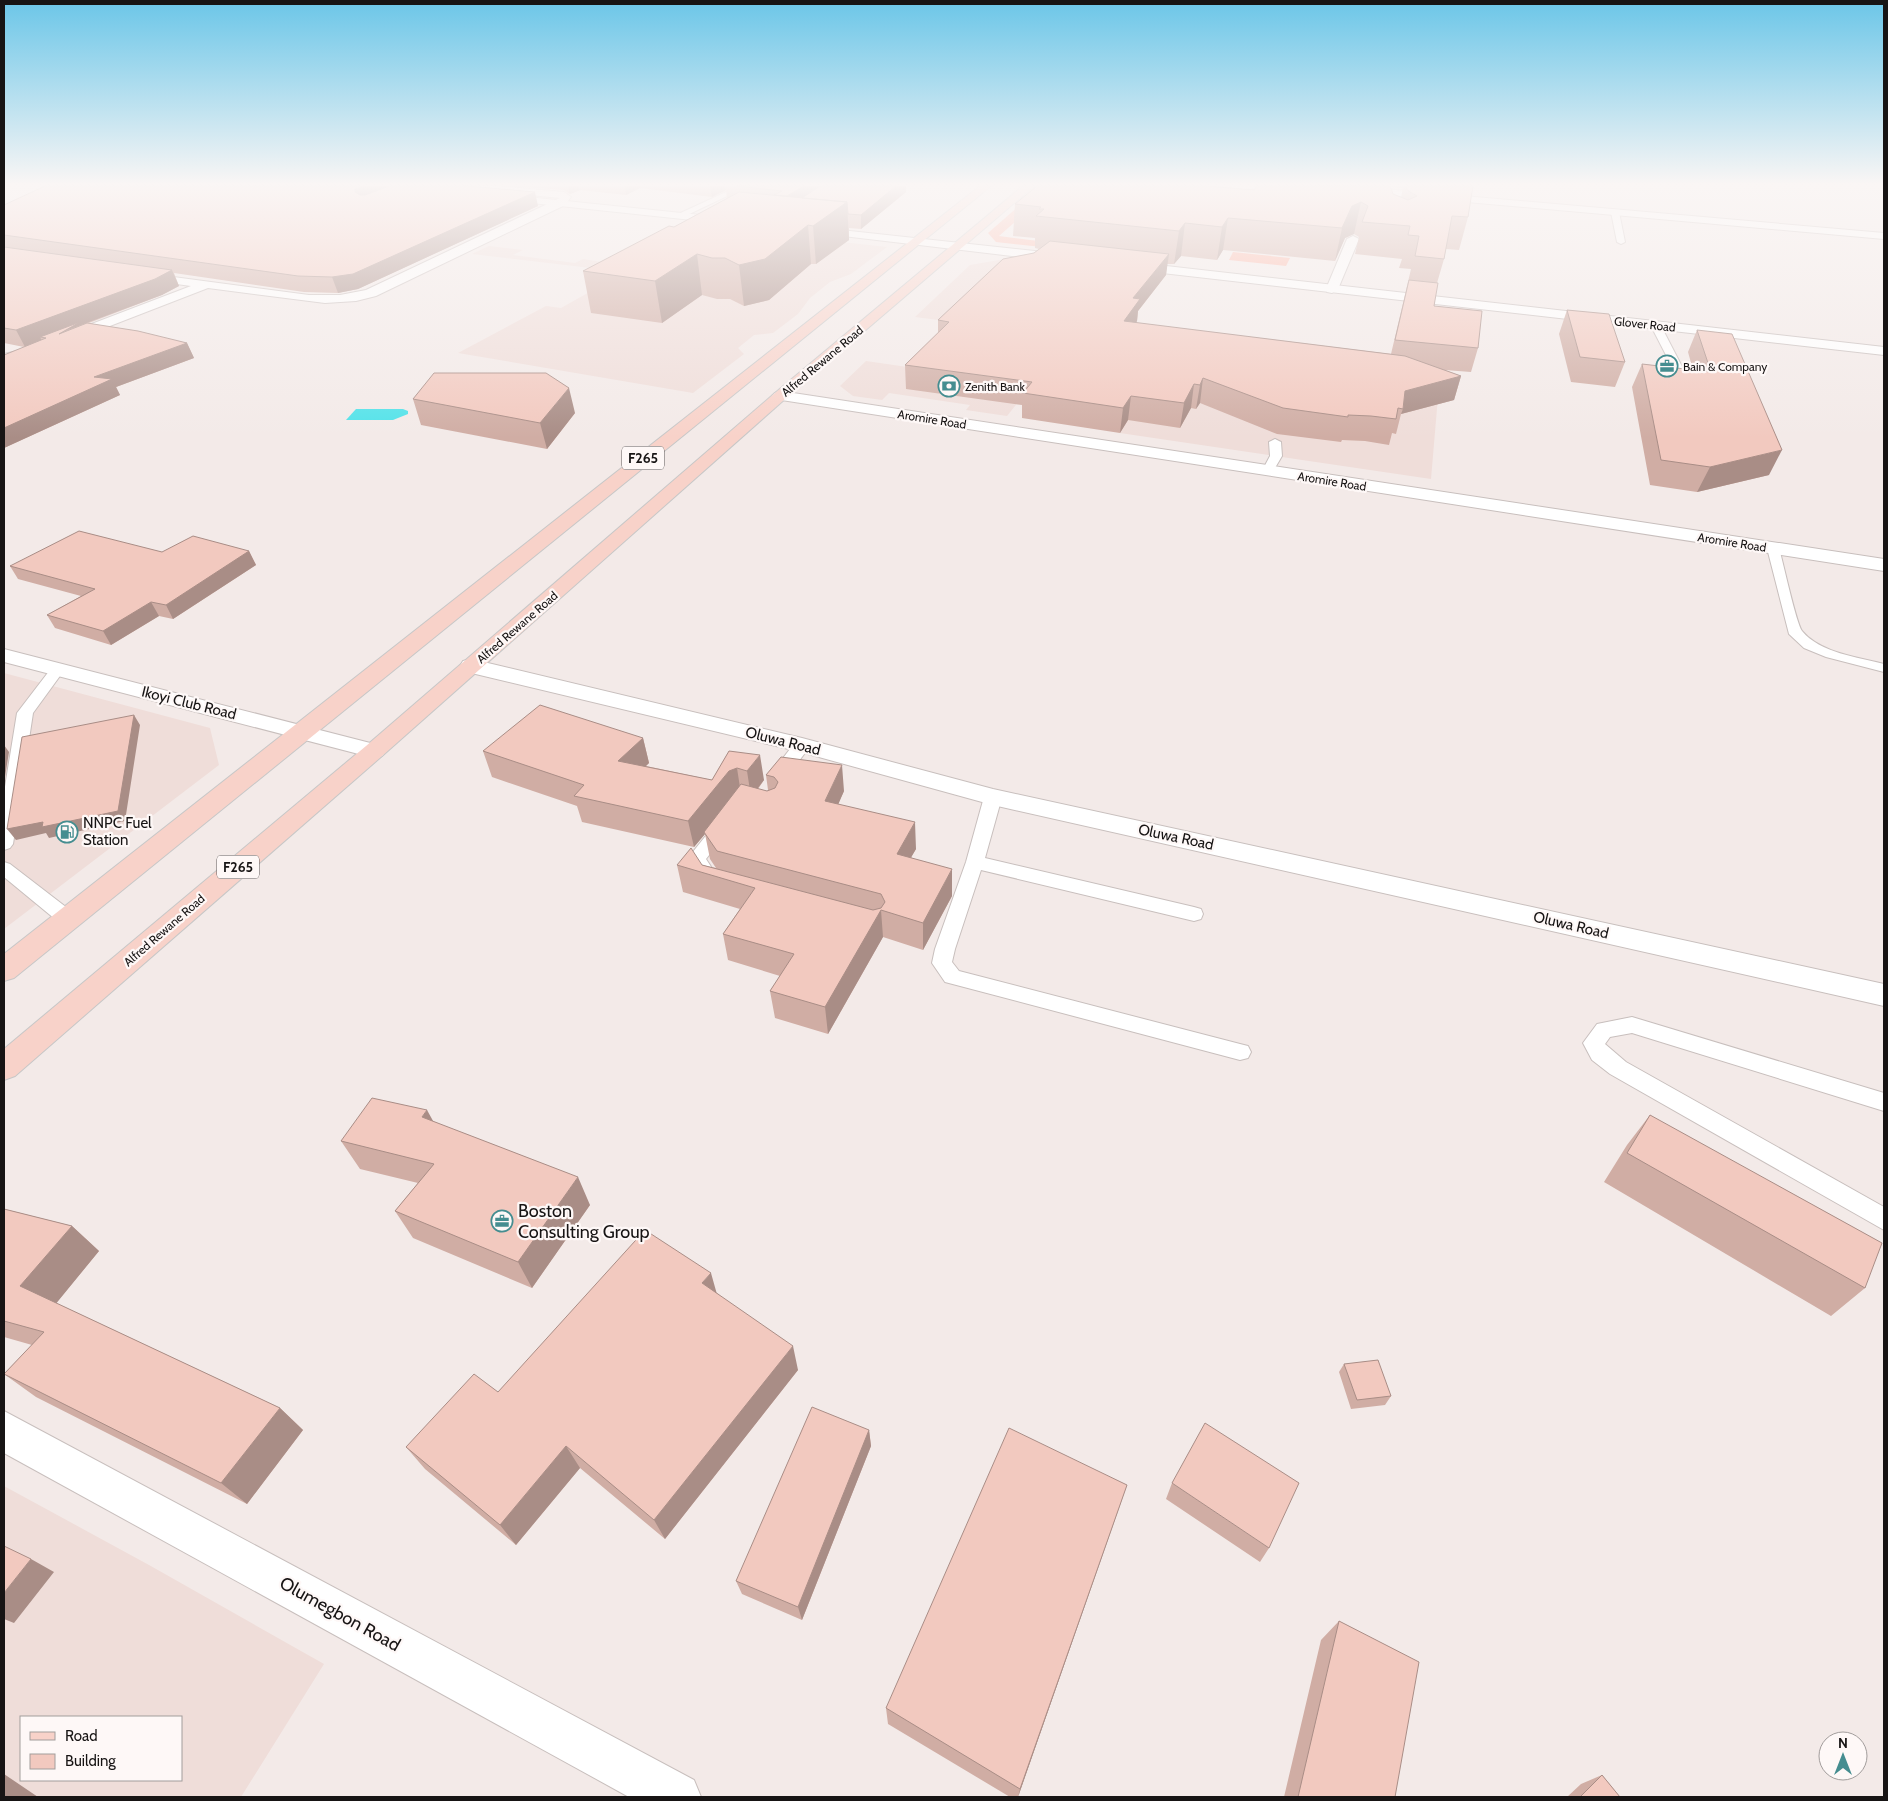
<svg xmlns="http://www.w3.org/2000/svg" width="1888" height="1801" font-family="Cabin,sans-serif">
<rect width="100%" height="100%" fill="#f3eae8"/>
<path fill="#efddd9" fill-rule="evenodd" d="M722,229L887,247L851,274L830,282L810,298L798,314L773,333L754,335L738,348L744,354L693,393L458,353L546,306L561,308L625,272L472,254L489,246L523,250L513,255L575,263L583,259L602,262Z
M1011,258L1034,332L915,317L970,265Z
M1170,350L1439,385L1431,479L1120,433Z
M866,361L1032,385L1007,416L966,410L970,405L889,393L882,400L853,396L840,386Z
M4,673L210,728L219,765L4,929Z
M4,1486L149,1565L324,1664L241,1797H4ZM21,1717H181V1780H21Z"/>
<path fill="#fdb1a0" d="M1029,197L1041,199L999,236L1047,242L1042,247L996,242L988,233Z
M1233,252L1290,258L1286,266L1229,260Z"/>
<path fill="#50e2e9" d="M356,409H403L408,411V414L393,420H346Z"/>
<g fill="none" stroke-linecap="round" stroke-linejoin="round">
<g stroke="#c8bfbd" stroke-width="2">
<path id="service" d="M739,186H748L681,218L674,216Z
M1615,210L1619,212L1625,242L1621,244L1617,242L1611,212Z
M1653,324L1661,326L1691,384L1690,386L1686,387L1681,384L1651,326Z
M1275,439L1281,442L1282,456L1272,473H1264L1262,471L1270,456L1269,442Z
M1773,544L1779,548C1783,562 1796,623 1802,631C1820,653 1858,657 1884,664V672L1826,657L1804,648L1789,634L1767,548Z
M58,665L65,669L33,713L13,844L10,848L4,850V793L17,713L53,666Z
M802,740L808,741L810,745L808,749L783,782H771L769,778L771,774L796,741Z
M993,792L999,793L1002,797L985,858L1194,907L1201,909L1203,914L1201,919L1194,921L981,870L955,949L952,962L959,971L1240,1044L1248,1046L1251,1052L1248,1058L1240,1060L945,982L932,963L935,949L966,862L984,797L987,793Z
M722,821L728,823L731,827L706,859L719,879L717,884L710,885L703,884L688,858L716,823Z
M4,862L10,864L75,914L78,919L75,924L68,926L61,924L4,877Z
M1632,1017L1884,1093V1111L1632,1033L1610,1037L1605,1044L1626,1062L1884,1207V1230L1610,1074L1592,1060L1583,1043L1597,1024Z"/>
</g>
<g stroke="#c8bfbd" stroke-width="2">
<path id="minor" d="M466,186H498L564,192L571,197L565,205L376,296L356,301L325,303L208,288L35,355L4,362V354L26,349L191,286L140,279L136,278L134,275L136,272L309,295H340L366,290L560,198L471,189Z
M1315,186H1350L1884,233V239L1320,189Z
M1353,236L1359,239L1338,289L1332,293L1327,292L1326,289L1347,239Z
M780,391L1884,559V571L775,399L772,396L775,393Z
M471,659L802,738L993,789L1884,984V1006L993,805L797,751L463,671L460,666L463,661Z
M4,1411L694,1780L701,1797H629L4,1453Z"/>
</g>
<g stroke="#c8bfbd" stroke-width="2">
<path id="tertiary" d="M499,194L730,218L736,221L730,224L495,199L494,197Z
M813,227L1063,254L1069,258L1063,262L809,232V228Z
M1131,262L1884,347V355L1127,269L1125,266Z"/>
</g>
<g stroke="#c8bfbd" stroke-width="2">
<path id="secondary" d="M4,649L382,746L386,751L382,756L374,758L4,662Z"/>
</g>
<g stroke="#c7c7c7" stroke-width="2">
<path id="primary" d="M980,186H991L14,978L4,981V954Z
M1023,186H1034L785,399L382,756L15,1076L4,1080V1049L366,746L775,393Z"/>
</g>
<use href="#service" fill="#fff" fill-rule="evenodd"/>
<use href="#minor" fill="#fff" fill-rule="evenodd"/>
<use href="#tertiary" fill="#fff" fill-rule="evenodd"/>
<use href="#secondary" fill="#fff" fill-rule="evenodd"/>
<use href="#primary" fill="#f8d2c9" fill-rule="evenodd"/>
</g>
<path fill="#d0ada4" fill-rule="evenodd" d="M513,186H906V192L861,229L849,228V240L816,264H811L769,300L744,306L730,299H717L702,295L662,323L591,313L583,271L674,227L727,198L726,190L712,197L640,188L626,195L580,190L570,194L564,190Z
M1257,186H1473L1468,217L1459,250L1446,249L1444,259L1437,283L1434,306L1478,348L1471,372L1445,370L1461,376L1454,400L1401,414L1396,434L1392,433L1389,445L1365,441L1342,440L1341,442L1277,434L1200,403L1196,409L1191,408L1180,428L1128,420L1120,433L1022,418V405L906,389L905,365L938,333V320L1039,249L1035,248V238L1013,236L1015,204L1254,190ZM1390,187L1403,188L1401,197L1393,194ZM1354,234L1359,237L1355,254L1402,259L1399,268L1411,269L1391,354L1136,323L1137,321L1138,311L1166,275L1167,264H1174L1181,256L1217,260L1223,250L1335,261L1345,238Z
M4,205L538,206L358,289L338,293L304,292L174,273L179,286L162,295L89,323L187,343L194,358L116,387L120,395L4,448V355L24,347L4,343Z
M1567,310L1625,362L1615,387L1571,382L1559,334Z
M1697,330L1769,475L1697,492L1650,485L1632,387L1642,364L1693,370L1688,352Z
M413,399L575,413L547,449L421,425Z
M249,551L256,565L173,619L159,616L111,645L55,628L47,615L81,596L18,579L10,566L162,552Z
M643,738L649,763L646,766L712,780L729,751L764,780L758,789L767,791L768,790L766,775L844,791L838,804L916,849L911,857L952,896L923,950L883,937L828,1034L775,1018L770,991L780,976L728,960L723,934L740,909L683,892L677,865H702L716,868L710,859L705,834L694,847L582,822L577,806L492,777L483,751Z
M1650,1115L1865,1288L1831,1316L1604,1182L1627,1145Z
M433,1121L590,1205L532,1288L413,1238L395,1211L418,1183L360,1169L341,1141Z
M4,1209L72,1226L99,1251L56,1303L280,1408L303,1430L247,1504L36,1397L4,1374L32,1345L4,1337Z
M717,1293L798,1370L665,1539L580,1468L516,1545L425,1469L406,1447L498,1392Z
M1344,1364L1391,1396L1385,1405L1351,1409L1339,1372Z
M869,1430L871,1446L802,1620L742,1594L736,1581Z
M1172,1483L1269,1548L1260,1562L1166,1499Z
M1127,1485L1018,1797H1010L888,1724L886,1708Z
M1339,1621L1395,1797H1284L1321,1640Z
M1602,1775L1620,1797H1567L1581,1784Z"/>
<path fill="#a98d86" d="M365,186H390L359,203L355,192V189Z
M568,186H579L580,190L570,194Z
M625,186H640V188L626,195Z
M710,186H725L726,190L712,197Z
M804,186H824L788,208L772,206Z
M890,186H906V192L861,229V215Z
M535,192L538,206L358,289L338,293L332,277Z
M847,202L849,240L816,264L813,226Z
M1361,202L1354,234L1345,238L1335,261L1342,228L1352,206Z
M1228,218L1223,250L1217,260L1222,227Z
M1185,223L1181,256L1174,264L1179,231Z
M808,225L811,264L769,300L744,306L739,265Z
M697,254L702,295L662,323L655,281Z
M1169,254L1166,275L1138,311L1137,321L1122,344L1124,321L1133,298Z
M172,270L179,286L162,295L46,338L40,337L42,341L25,347L16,330Z
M187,343L194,358L116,387L120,395L4,448V428L94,377Z
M1461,376L1454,400L1401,414L1403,409L1405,391Z
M1203,378L1200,403L1196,409L1200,385Z
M1194,384L1191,408L1180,428L1184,403Z
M569,388L575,413L547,449L540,423Z
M1131,396L1128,420L1120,433L1123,408Z
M1782,450L1769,475L1697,492L1710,467Z
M249,551L256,565L173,619L166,605Z
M151,602L159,616L111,645L103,631Z
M134,715L140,725L125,821L49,838L46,833L16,840L7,829Z
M643,738L649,763L625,786L618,761Z
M4,745L9,752L4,783Z
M760,755L764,780L751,797L747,771Z
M842,765L844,791L828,828L825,801Z
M737,768L741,794L704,832L705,834L694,847L688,821L729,771Z
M915,822L916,849L898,880L897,854Z
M952,869V896L923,950V923Z
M881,910L883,937L828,1034L825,1007Z
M427,1110L443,1139L422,1117Z
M578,1177L590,1205L532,1288L518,1262Z
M72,1226L99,1251L50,1311L20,1286Z
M711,1273L718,1298L702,1283Z
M793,1346L798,1370L665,1539L654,1520Z
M280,1408L303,1430L247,1504L221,1483Z
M869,1430L871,1446L802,1620L798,1607Z
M566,1446L580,1468L516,1545L500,1525Z
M1127,1485L1119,1508L1018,1797L1020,1789Z
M31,1559L54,1572L14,1623L4,1619V1593Z
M4,1774L38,1797H4Z"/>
<path fill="#f2c9bf" stroke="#a98d86" d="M45,186H365L355,189V192L360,195H365L389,186H468L535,192L353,274L332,277L298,276L4,235V205Z
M736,186H804L787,196L774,195L782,191Z
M820,186H896L861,215L848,214L847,202L802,198Z
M1037,186H1207L1254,190L1257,186H1390L1393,194L1408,200L1417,196L1407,190L1406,186H1473L1468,217L1452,216L1444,259L1415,256L1419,236L1408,235L1410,226L1362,222L1368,206L1361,202L1352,206L1342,228L1228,218L1222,227L1185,223L1179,231L1036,216L1044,209H1039L1041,207L1015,204Z
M739,192L847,202L813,226L808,225L765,259L739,265L725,258H712L697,254L655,281L583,271L669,226L674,227Z
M1050,241L1169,254L1133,298L1140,299L1124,321L1405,356L1461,376L1405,391L1403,409L1398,408L1396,419L1371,416L1348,415V417L1283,408L1203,378L1200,385L1194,384L1184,403L1131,396L1123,408L1023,393L1032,382L905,365L949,322L938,320L1003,259L1034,253Z
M4,247L172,270L155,279L16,330L4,328Z
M1409,280L1438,283L1434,306L1482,311L1478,348L1395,340Z
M1567,310L1609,314L1625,362L1580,357Z
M80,322L59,334L87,323L138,331L187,343L94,377L112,379L4,428V355L46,338L40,337Z
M1697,330L1732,334L1782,450L1710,467L1661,460L1642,364L1711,372Z
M434,373H546L569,388L540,423L413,399Z
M79,531L162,552L193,536L249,551L166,605L151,602L103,631L47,615L95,589L10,566Z
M540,705L643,738L618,761L712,780L729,751L760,755L747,771L737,768L729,771L688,821L574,796L584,785L483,751Z
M134,715L118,811L42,827L43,822L7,829L22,737Z
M781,757L842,765L825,801L915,822L897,854L952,869L923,923L881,910L825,1007L770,991L794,954L723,934L755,888L677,865L691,848L702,865L873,910L881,908L885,902L881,894L717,851L704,832L741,784L767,791L775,788L778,782L774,777L766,775Z
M372,1098L427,1110L422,1117L578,1177L518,1262L395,1211L434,1164L341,1141Z
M1650,1115L1882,1243L1865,1288L1627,1153Z
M4,1209L72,1226L20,1286L280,1408L221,1483L4,1374L44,1332L4,1321Z
M645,1230L711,1273L702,1283L793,1346L654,1520L566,1446L500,1525L406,1447L474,1374L498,1392Z
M1378,1360L1391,1396L1357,1400L1344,1364Z
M812,1407L869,1430L798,1607L736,1581Z
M1205,1423L1299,1483L1269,1548L1172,1483Z
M1009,1428L1127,1485L1020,1789L886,1708Z
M4,1546L31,1559L4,1593Z
M1339,1621L1419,1662L1395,1797H1298Z
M1602,1775L1620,1797H1580Z"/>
<linearGradient id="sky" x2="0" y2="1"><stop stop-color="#6bc6e8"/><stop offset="0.42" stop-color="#faf6f5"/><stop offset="1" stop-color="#faf6f5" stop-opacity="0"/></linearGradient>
<rect width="1888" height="438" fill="url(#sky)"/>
<defs>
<g id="office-ring" transform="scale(1.125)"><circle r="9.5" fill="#fef8f7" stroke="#458d90" stroke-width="1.5"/><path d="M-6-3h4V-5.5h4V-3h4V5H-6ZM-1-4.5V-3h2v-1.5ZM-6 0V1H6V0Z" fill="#458d90"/></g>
<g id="bank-ring" transform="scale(1.125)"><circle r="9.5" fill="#fef8f7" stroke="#458d90" stroke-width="1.5"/><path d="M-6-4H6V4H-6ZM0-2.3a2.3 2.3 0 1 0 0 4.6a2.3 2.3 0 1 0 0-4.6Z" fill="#458d90"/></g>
<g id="fuel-ring" transform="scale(1.125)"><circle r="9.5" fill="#fef8f7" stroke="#458d90" stroke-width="1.5"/><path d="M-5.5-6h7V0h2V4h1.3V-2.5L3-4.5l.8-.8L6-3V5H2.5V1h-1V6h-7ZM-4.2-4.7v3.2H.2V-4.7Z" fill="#458d90"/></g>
</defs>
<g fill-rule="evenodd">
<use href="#office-ring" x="1667" y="366"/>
<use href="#bank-ring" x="949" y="386"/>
<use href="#fuel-ring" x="67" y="832"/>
<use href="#office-ring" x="502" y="1221"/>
</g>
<g text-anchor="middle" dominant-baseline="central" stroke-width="4.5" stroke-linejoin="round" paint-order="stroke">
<g font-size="12" fill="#171414" stroke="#fef8f7">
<text transform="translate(1645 324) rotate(6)">Glover Road</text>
<text transform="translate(822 361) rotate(-40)">Alfred Rewane Road</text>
<text transform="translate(932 419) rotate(9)">Aromire Road</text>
<text transform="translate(1332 481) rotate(9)">Aromire Road</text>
<text transform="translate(1732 542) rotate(9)">Aromire Road</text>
<text transform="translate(517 627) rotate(-41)">Alfred Rewane Road</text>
<text transform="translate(164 930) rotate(-41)">Alfred Rewane Road</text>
</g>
<g font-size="12" fill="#171414" stroke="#fef8f7" text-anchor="start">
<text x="1683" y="366">Bain &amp; Company</text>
<text x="965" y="386">Zenith Bank</text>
</g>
<g fill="#fef8f7" stroke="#5c5858" stroke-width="1">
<rect x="622" y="446.5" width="42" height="23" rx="4"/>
<rect x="217" y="855.5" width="42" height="23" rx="4"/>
</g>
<g font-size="14" font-weight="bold" fill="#171414">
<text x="643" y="458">F265</text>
<text x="238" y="867">F265</text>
</g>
<g font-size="15" fill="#171414" stroke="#fef8f7">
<text transform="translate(189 703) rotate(14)">Ikoyi Club Road</text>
<text transform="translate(783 741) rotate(14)">Oluwa Road</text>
<text transform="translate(1176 837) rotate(12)">Oluwa Road</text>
<text transform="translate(1571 925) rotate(13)">Oluwa Road</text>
</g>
<g font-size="15" fill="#171414" stroke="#fef8f7" text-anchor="start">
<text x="83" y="823">NNPC Fuel<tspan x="83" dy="17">Station</tspan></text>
</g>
<g font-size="18" fill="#171414" stroke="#fef8f7" text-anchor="start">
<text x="518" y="1211">Boston<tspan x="518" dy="21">Consulting Group</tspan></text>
</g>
<g font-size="18" fill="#171414" stroke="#fef8f7">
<text transform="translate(340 1614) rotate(29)">Olumegbon Road</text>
</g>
</g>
<rect width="1888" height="1801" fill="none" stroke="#171414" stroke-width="10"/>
<rect x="20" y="1716" width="162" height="65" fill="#fef8f7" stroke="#a29d9c"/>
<rect x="30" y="1732" width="25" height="8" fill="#f8d2c9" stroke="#a29d9c"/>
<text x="65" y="1741" font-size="15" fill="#171414">Road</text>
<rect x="30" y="1754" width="25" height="15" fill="#f2c9bf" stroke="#a29d9c"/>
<text x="65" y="1766" font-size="15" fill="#171414">Building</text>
<g transform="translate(1843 1756)"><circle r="24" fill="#fef8f7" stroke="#a29d9c"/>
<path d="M0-4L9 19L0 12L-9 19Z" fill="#458d90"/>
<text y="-8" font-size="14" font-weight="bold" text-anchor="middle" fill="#171414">N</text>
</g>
</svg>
